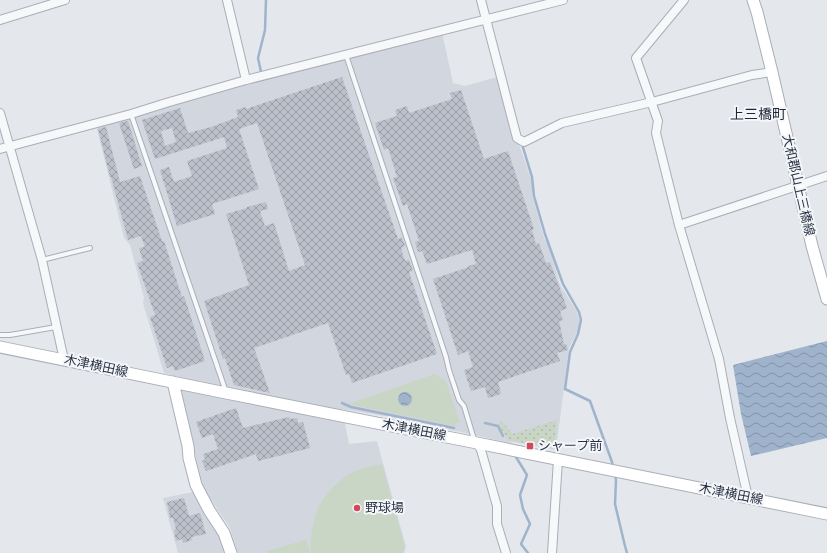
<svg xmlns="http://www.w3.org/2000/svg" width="827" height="553" font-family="'Varela Round','Noto Sans JP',sans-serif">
<defs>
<pattern id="grass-dots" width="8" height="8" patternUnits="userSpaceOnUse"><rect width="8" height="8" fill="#c9d6c5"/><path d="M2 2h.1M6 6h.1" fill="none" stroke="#adb8ab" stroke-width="1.8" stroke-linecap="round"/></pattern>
<pattern id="water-waves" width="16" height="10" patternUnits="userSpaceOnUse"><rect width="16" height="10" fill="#9fb4cc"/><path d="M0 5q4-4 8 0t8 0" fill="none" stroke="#8293a7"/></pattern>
<pattern id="building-cross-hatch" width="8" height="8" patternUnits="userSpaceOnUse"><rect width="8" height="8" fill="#bbc0ca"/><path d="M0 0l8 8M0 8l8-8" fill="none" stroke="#989da6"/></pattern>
</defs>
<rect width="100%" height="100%" fill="#e4e7ec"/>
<path fill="#d2d6de" d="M442,32L453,83L465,86L497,77L513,136L519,144L532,182L533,198L544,238L550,249L560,285L577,312L580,323L576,334L569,348L556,450L513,442L510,443L452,430L427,423L342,409L349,444L377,441L406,547L404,553H238L230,528L202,486L179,377L164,373L143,303L144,298L130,245L124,238L96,125L181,101Z
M193,492L221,538L225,553H178L163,498Z"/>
<path fill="url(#grass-dots)" d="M557,420L555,448L508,440L498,424L502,422L513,434Z"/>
<path fill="#c9d6c5" d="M435,374L446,381L460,423H456L455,426L348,404Z
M382,464L405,547L402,553H311C310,545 311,534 313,525C314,521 315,517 316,513C323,495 340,477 358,470C366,467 374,466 382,464Z
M306,540L310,553H268L267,551Z"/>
<path fill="url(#water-waves)" d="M827,341V438L751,456L741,414L733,365Z
M398 399a7 7 0 1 1 14 0a7 7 0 1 1-14 0Z"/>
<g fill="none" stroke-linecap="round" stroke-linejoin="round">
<path stroke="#9fb4cc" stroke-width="2.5" d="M261,72L258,58L265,30L266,0
M522,144L532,177L534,196L545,234L563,284L579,312L581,320L578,334L570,352L565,389L590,401L612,462L613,468
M342,403L351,407L454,428
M485,423L498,426L503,436
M516,457L527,475L520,495L523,509L530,524L521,544L528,553
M615,475L616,480L615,504L625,546L627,553"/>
</g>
<path fill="url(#building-cross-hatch)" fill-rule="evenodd" d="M342,77L398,239L402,238L405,246L401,248L405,261L409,260L413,271L409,272L437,354L352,383L349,374L346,375L328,323L254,348L270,393L234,385L225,358L223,359L204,301L249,285L226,214L247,208V207L266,202L268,209L260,211L265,226L274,223L289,271L305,265L257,123L239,129L259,189L212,204L215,214L177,226L160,170L169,167L174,182L192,176L187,161L227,148L224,137L155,159L142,120L180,108L188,133L211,127L238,117L236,110L246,107V109ZM172,128L176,142L165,146L161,131Z
M461,90L484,159L508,151L534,229L532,230L536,244L539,243L546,263L550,262L567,308L560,311L563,320L559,321L564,344H566L568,350L557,353L560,361L498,382L501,394L488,398L485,387L471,391L464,370L473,367L468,351L458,355L433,279L469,267L468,266L476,264L472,250L427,264L422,251L418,252L415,242L419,241L407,204L403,206L393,178L397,177L388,148L384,150L375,123L397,116L395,110L407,106L409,113L452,99L450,93Z
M128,121L142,166L134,169L119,123Z
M106,127L120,182L140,176L162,241H164L182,297L184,296L205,361L175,371L173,366L167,368L150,317L155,315L137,263L143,261L139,248L145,247L141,236L128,240L111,177H110L98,129Z
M236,408L243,428L289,417L290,419L297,418L298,423L303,422L310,448L258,461L256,454L206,471L202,461L205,460L203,454L218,449L213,434L202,438L196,422Z
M184,498L189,516L200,513L206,534L191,537L192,540L183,543L182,539L176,541L174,530L176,529L173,518H170L167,502Z"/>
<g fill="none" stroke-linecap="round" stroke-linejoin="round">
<g stroke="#a9aeb7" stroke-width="6">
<path id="lane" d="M346,55L446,357L449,370L459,400L464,406L473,436L475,440
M131,114L226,392
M42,260L90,248
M0,335H10L56,327"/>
</g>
<g stroke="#a9aeb7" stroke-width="10">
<path id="street" d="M227,0L246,80
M481,0L517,138L524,142L562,123L652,102L752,75L772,72
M684,0L636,58L658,121L656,133L679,225L719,359L730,418L747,493V497
M0,20L65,0
M0,113L42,260L64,360
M0,149L131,114L166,103L246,80L563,0
M679,225L827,176
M477,443L481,450L497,506V524L506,553
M552,553L558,460"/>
</g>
<g stroke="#a9aeb7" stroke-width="13">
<path id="secondary" d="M753,0L757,12L772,72L812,246L827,299
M0,347L226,393L477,443L827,514
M173,382L188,446L189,458L196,485L209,510L224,533L231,553"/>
</g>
<use href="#lane" stroke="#f7f8fa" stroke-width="4"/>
<use href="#street" stroke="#f7f8fa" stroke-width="8"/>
<use href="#secondary" stroke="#fff" stroke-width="11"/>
</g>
<g fill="#d1495b" stroke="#f4f6f9" stroke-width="1.5">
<rect x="526" y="442" width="8" height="8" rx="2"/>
<circle cx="357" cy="508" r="4"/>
</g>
<g text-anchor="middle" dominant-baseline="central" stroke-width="4" stroke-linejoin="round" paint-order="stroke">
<g font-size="13" fill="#2b3445" stroke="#f4f6f9">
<text transform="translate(798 185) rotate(77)">大和郡山上三橋線</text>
<text transform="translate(96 366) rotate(12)">木津横田線</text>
<text transform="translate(414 430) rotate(11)">木津横田線</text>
<text transform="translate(731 494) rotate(11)">木津横田線</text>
</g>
<g font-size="13" fill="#2b3445" stroke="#f4f6f9" text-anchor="start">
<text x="538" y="446">シャープ前</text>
<text x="365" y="508">野球場</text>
</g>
<g font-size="14" fill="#1d2536" stroke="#f4f6f9">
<text x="758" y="114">上三橋町</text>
</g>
</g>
</svg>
